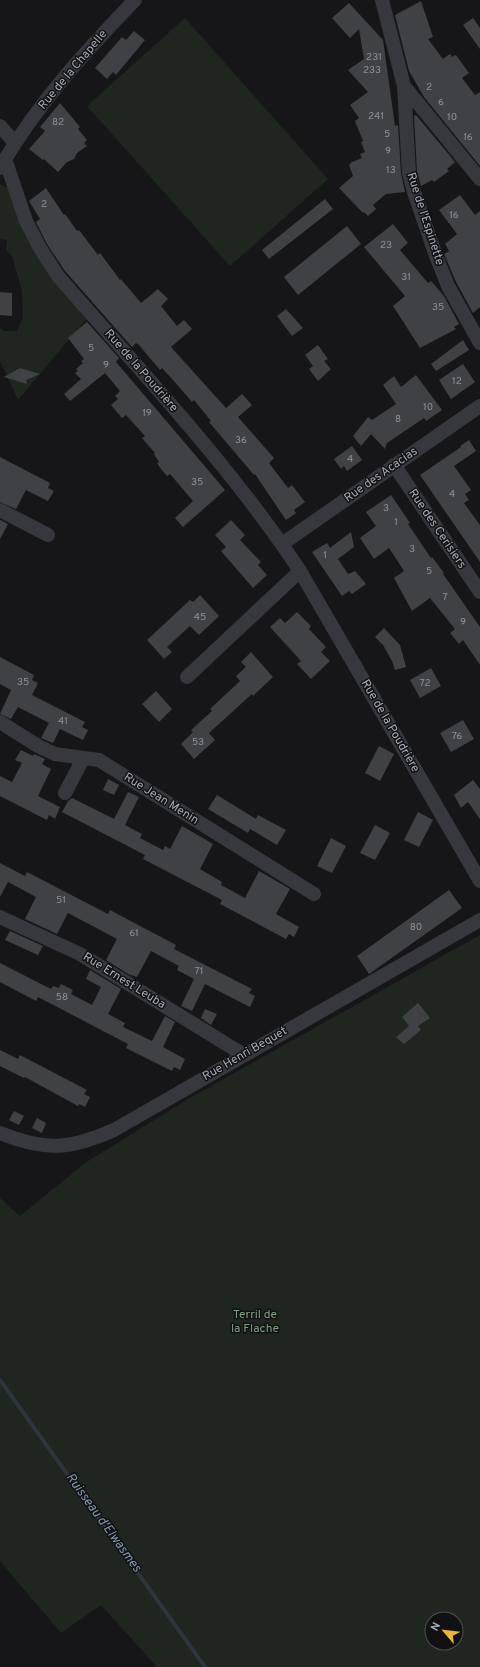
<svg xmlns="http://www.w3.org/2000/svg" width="480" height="1667" font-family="Overpass,sans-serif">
<rect width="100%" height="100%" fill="#161618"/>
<path fill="#1e261f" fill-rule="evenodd" d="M185,18L328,179L230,266L87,106Z
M0,184L10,189L89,316L18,400L0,361V328L4,331H17L23,317L22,291L12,256L6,250L7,240L0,239Z
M480,935V1667H157L101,1605L61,1633L0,1561V1198L20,1216L85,1163L188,1099ZM432,1619H456V1643H432Z"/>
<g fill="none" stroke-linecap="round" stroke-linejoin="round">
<path stroke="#2c353c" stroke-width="4" d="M0,1380L205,1667"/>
</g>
<path fill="#404145" d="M421,1L433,37L428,39L443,59L450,54L452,57L456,55L469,73L462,78L475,95L480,92V166L424,97L409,71L395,15Z
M349,3L383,40L395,126L398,125L401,173L405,192L386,194L373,205L376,209L368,216L364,212L363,213L339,188L353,176L349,165L351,164L350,163L362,158L360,154L365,152L361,142L363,141L355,121L359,118L350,105L368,92L348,70L364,59L359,29L350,38L332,18Z
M473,18L480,28V49L463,25Z
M134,31L145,40L116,75L113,72L107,79L95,68L122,37L126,40Z
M60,103L80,127L78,129L87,140L84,143L87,146L77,153L74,159L67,162L58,172L44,159L43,160L29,149L45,131L40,127Z
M416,115L455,162L447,169L449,171L434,182L432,180L421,186L417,172L414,116Z
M46,188L64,215L65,214L77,231L79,230L98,255L100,253L120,280L121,279L141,303L158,289L168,299L161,306L177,326L184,320L192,329L171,347L226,408L242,394L252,405L238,417L274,458L269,463L288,488L292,485L305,502L294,510L296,513L286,520L255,474L254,475L209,422L211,421L194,400L192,402L174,381L162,368L160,370L139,345L136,343L132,347L65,271L47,244L36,222L40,219L29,201Z
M460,195L475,215L480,211V307L473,313L456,282L444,254L449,251L445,244L457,234L439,210Z
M325,199L333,209L269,259L262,250Z
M393,224L408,243L400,250L428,283L431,281L444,296L459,324L454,327L456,329L420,348L393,306L405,296L364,247Z
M347,226L361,244L298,295L284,277Z
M0,292L12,293V316L0,315Z
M286,309L303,328L292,336L277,316Z
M87,322L119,358L116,362L225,490L183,527L175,518L193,501L170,474L167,476L161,469L157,463L159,462L154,454L155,453L142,438L145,436L126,415L122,418L111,405L118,399L115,396L120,391L105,373L70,401L64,394L81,379L75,373L78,371L76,369L83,363L81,361L84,359L68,338Z
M463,340L469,350L436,371L431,364Z
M318,345L328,359L324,361L331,369L318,381L309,369L313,366L305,355Z
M463,364L475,382L451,399L439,380Z
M20,368L40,374L26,380L27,384L4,377Z
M416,375L442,410L426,421L424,418L387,443L385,449L371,434L361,446L353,436L368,417L372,420L396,404L383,385L394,376L401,387Z
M469,440L476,451L454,466L471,490L465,494L469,500L464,503L480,525V562L420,475L461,447L460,446Z
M352,446L362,460L347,471L344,466L341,469L334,459Z
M0,457L50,483L48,488L54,491L48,501L26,490L16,509L0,502Z
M391,495L410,523L408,524L431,558L432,557L444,573L443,574L480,627V665L463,640L459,644L450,633L455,629L430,598L412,611L394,578L404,571L389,548L374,559L360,538L376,526L366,512Z
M0,520L8,524L0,539Z
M231,520L245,535L240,540L261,562L258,565L267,575L253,588L221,551L226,547L215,535Z
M351,532L354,547L338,559L348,574L355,571L366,584L352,594L349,591L342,596L312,552L327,543L330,548Z
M200,595L219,616L199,635L190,626L167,647L172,652L164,659L147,640L190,600L193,602Z
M297,612L311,626L309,629L326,647L321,652L330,661L311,679L297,664L301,661L270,627L280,618L285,623Z
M384,628L400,645L406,667L395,670L392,661L383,645L375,637Z
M251,652L273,677L253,696L252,694L209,733L215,740L194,759L181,744L193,732L191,730L212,711L210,709L240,681L236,676L246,667L241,662Z
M0,657L34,675L32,680L38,683L32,695L85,722L82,727L88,730L83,740L60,729L53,743L41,738L49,723L18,707L11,719L0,714L11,690L0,684Z
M431,668L441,686L420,698L410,680Z
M156,691L172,709L159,722L142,704Z
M463,720L474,739L451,752L440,733Z
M379,746L394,754L380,781L365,773Z
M21,750L33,756L34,754L45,759L42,764L51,769L38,796L60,807L55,819L49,815L47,820L0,796V776L12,782L22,763L15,760Z
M108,779L119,785L114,795L103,790Z
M473,780L480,789V819L468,802L461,808L454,795Z
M128,792L139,797L125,825L142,834L140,838L163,850L165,846L170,849L182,826L213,844L200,869L222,882L221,885L245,898L259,871L290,889L276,914L299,927L294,937L289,934L286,939L220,904L222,900L143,859L145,855L62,812L68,801L72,798L114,819Z
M217,795L256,819L258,815L286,830L277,845L250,829L248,833L208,809Z
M418,812L433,820L419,847L404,840Z
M375,825L390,833L375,860L360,853Z
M331,838L346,846L332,873L317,866Z
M0,863L25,876L27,872L108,914L110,910L176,945L174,949L252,989L249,993L255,996L250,1007L205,984L192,1011L181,1006L194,979L177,970L179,966L151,951L137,977L128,974L106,960L117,939L68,913L57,934L25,919L36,897L8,882L0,897Z
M449,890L462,908L369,974L357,956Z
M10,931L43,946L38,955L5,940Z
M0,963L51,989L53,986L59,988L61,984L73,990L71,994L92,1005L101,987L86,979L90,970L121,989L108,1014L125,1023L123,1027L152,1041L165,1016L175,1022L163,1047L185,1059L180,1070L174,1067L172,1071L126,1048L128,1044L63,1010L38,997L36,1001L0,982Z
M418,1003L430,1018L418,1026L421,1030L404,1044L396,1037L409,1026L402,1017Z
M205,1009L217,1014L211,1025L201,1018Z
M0,1050L18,1059L20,1055L87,1090L84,1094L90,1097L85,1107L79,1104L78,1106L25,1077L24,1078L0,1066Z
M14,1111L24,1116L19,1125L9,1120Z
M37,1118L46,1123L42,1133L32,1128Z"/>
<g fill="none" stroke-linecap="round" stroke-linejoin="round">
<path stroke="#37383d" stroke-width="14" d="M382,0L404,86L409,173L414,192L436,256L448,286L480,343
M404,86L480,179
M0,126L15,143
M5,159L26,221L40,248L58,276C141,372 230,465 300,571L480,881
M0,168C36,105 85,52 135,0
M394,465L480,592
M0,510L48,535
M282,544L480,406
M187,677L300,571
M0,722L38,746L55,754L99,760L314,894
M65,793L83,759
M0,917L80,954L244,1055
M0,1133C46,1151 69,1150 114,1130L480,920"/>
</g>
<g text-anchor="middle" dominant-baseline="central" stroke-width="3" stroke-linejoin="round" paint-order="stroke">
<g font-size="10" fill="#8e929b">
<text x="374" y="57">231</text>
<text x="372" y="70">233</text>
<text x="429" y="87">2</text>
<text x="441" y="102">6</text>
<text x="376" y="116">241</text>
<text x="452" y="117">10</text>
<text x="58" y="122">82</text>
<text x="387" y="134">5</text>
<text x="468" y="137">16</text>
<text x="388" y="151">9</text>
<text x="391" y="170">13</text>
<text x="44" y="204">2</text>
<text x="454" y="215">16</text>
<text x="386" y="245">23</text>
<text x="406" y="277">31</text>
<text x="438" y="307">35</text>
<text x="91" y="348">5</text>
<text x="106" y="365">9</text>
<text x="457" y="381">12</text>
<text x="428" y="407">10</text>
<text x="147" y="413">19</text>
<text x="398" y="419">8</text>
<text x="241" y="440">36</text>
<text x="350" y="459">4</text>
<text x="197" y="482">35</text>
<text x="452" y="494">4</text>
<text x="386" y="508">3</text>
<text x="396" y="522">1</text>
<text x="412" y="549">3</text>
<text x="325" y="555">1</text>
<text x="429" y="571">5</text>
<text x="445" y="597">7</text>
<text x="200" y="617">45</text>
<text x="463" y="622">9</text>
<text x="23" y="682">35</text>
<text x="425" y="683">72</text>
<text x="63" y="721">41</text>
<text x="457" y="736">76</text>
<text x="198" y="742">53</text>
<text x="61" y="900">51</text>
<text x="416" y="927">80</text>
<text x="134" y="933">61</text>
<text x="199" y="971">71</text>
<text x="62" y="997">58</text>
</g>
<g font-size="12" fill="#a8adb8" stroke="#111113">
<text transform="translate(73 70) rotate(-50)">Rue de la Chapelle</text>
<text transform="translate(425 219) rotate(72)">Rue de l'Espinette</text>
<text transform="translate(141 371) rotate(49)">Rue de la Poudrière</text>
<text transform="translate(381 475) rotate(-35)">Rue des Acacias</text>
<text transform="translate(437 529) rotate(56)">Rue des Cerisiers</text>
<text transform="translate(390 726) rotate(60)">Rue de la Poudrière</text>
<text transform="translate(161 799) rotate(32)">Rue Jean Menin</text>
<text transform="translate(124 981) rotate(32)">Rue Ernest Leuba</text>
<text transform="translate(245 1054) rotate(-30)">Rue Henri Bequet</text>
</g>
<g font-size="12" fill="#7fa381" stroke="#111113">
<text x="255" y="1315">Terril de<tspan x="255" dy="14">la Flache</tspan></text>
</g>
<g font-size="13" font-style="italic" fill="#7f9bb3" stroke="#111113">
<text transform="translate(103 1523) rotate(54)">Ruisseau d'Elwasmes</text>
</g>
</g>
<g transform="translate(444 1631) rotate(298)"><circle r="19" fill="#111113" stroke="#4d4f55"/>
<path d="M0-3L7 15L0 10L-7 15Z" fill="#f2b134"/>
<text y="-6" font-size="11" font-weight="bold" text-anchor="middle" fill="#a8adb8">N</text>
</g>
</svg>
